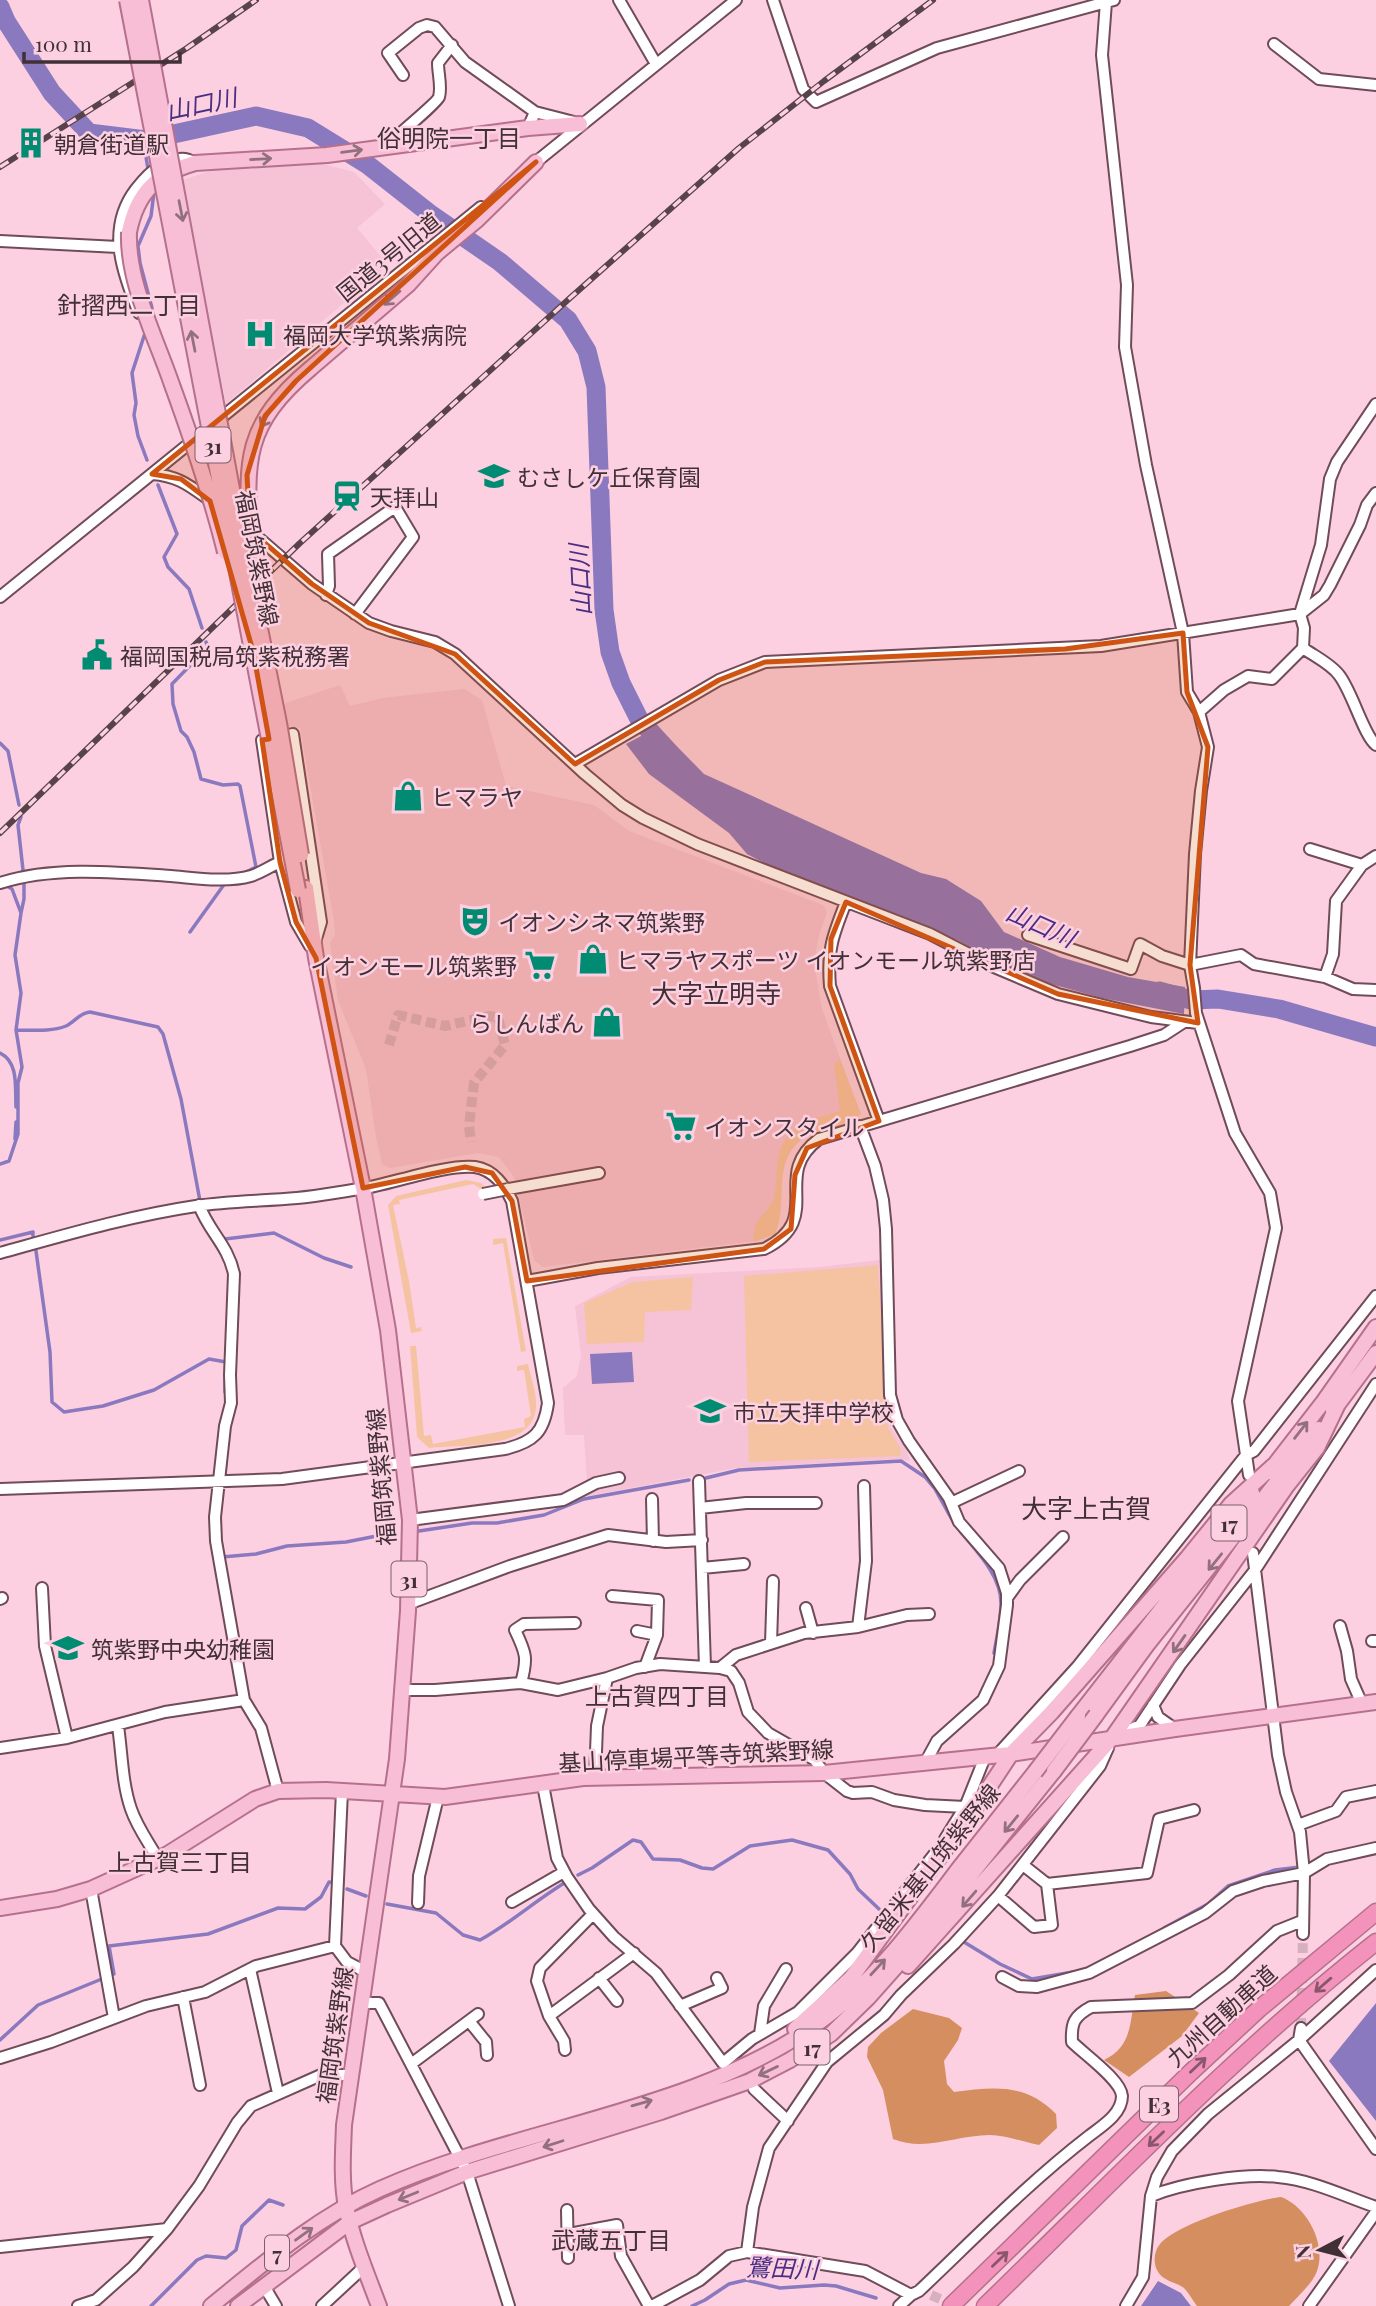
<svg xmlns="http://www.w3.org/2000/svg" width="1376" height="2306" font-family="'Playfair Display','Noto Sans JP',serif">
<rect width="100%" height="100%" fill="#fcd0e0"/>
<path fill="#f6c2d5" d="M323,164L354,172L385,204L357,228L388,265L226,404L182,180L211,171Z
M340,685L350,706L383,698L464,689L482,700L506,786L594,805L629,831L823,905L827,912L819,935L814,963L822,1009L859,1110L812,1130L798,1140L782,1165L780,1196L755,1241L543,1267L534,1260L514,1177L499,1157L478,1153L390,1168L382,1164L376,1137L366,1069L338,1000L330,943L335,934L334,921L300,728H286L283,704Z
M880,1260L891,1427L906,1449L910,1461L900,1459L736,1468L588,1496L584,1435H565L563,1388L577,1376L581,1357L575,1306L631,1277L820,1267Z"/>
<path fill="#f5c3a2" d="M840,1059L861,1114C847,1129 819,1127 801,1140C771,1163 789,1204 775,1234L754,1242C751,1219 765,1218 773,1200C777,1191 776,1177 777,1167C781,1127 806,1121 840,1111L834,1065Z
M466,1180L481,1183L487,1189L483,1190L473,1184L399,1200L400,1204L393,1205L409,1281L416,1328L421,1327L422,1331L411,1333L388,1205L396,1196Z
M506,1238L526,1351L521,1352L503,1243L493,1245V1239Z
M878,1265L888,1428L900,1447L901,1456L749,1462L744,1276Z
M693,1277L691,1310L645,1312L644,1342L587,1344L584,1303L633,1282Z
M410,1346H416L424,1436L431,1435L433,1444L525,1427L524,1419L531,1416L524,1370L517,1371V1366L528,1364C531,1378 537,1394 536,1407C534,1450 460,1445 429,1448L417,1437Z"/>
<path fill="#d48e5f" d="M1166,1991L1199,2013L1182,2036L1129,2077L1104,2060C1132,2047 1130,2022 1135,1995Z
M913,2009L949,2018L962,2028L958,2040L944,2061L947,2084L954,2092C994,2087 1026,2083 1056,2114L1057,2128L1039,2145C1023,2142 1005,2135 990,2135C956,2135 926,2152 893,2139L883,2090L867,2057L868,2047L881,2033Z
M1281,2197C1306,2206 1327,2243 1317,2271C1313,2283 1298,2296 1289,2306H1197C1193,2301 1189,2293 1184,2288C1175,2281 1163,2282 1157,2270C1153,2262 1154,2251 1160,2244C1176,2224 1254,2200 1281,2197Z"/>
<path fill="#8a79bf" d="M658,727L704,774L921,873L946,879L981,901L1004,932L1060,957L1128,977L1185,987L1184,1014L1102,998L1040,981L994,960L957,940L785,874L747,854L729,833L649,774L626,744Z
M632,1352L634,1382L592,1384L590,1354Z
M1376,2003V2121L1329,2061Z
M1158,2281L1181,2293L1191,2306H1141Z"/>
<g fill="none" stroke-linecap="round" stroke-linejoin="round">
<path stroke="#8a79bf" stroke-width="3.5" d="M134,139L146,157L148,169
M151,312L152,308L140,263L138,246L151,216L154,192
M146,330L132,373L136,403L134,415L138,436L147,460
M158,485L177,534L164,557L168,567L189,589L202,628
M206,642L208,647L172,684L173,704L181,731L187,737L194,752L201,779L223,785L238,784L240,786L256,867L242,874
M0,743L8,751L19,805
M21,817L18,825L24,879V899L21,913
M190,932L223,886
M16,1030C33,1030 51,1032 66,1026C75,1022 79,1013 90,1012L158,1027L163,1034L181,1099L200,1201
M0,1053C19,1062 15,1088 16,1107
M15,1139L16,1122
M0,1164L9,1161L18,1134V1083L22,1067L16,1030L21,993L15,955L21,913L12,889L5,885
M222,1237L225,1239L274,1233L324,1258L351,1267
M0,1240L33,1232V1236
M36,1251L50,1352L52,1402L64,1412L103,1406L154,1390L209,1359L226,1362L225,1392
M225,1474L226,1459
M706,1478L739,1470L901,1461L925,1477L935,1489L955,1525
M419,1531L472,1523H497L544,1515L584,1499L689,1480
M960,1531C976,1551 1001,1575 1001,1603C1001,1619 997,1636 994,1653
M222,1557L256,1554L287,1546L346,1542L392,1533
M578,1875L592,1868L633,1840L641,1842L653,1859L680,1860L702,1868L713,1869L750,1846L792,1840L828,1850L850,1874L858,1889L879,1909
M347,1889L366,1896
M387,1904L436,1913L463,1935L480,1940C511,1923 536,1900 566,1882
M1164,1928L1208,1904L1228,1886L1275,1870L1300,1867
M964,1942L1000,1964L1032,1979L1073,1972
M0,2040L38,2005L114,1974L109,1946L208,1934L278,1908L305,1909L321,1897L329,1882L336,1883
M151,2306L197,2260L206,2256L226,2258L236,2250L242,2226L269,2200L283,2205
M692,2306L705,2300L729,2284L746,2280L780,2288L824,2285L836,2286L876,2298"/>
<path stroke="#8a79bf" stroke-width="19" d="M0,7L6,21L52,93L89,133L146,140L256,116L308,128L368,165L429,213L500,262L568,320L587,351L596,387L604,610L610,652L621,683L639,719L668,751
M1159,991L1191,1000L1218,999L1279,1009L1376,1037"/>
<path stroke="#d7b0be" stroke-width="10" stroke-dasharray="10 5" stroke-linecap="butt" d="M389,1045L398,1015L445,1026L490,1016L498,1018L505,1045L474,1083L469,1126L471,1142
M1301,2028L1303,1934
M931,2295L956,2306"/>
<g stroke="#704b59" stroke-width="14">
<path id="minor" d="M619,0L656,64
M773,0L803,89L816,102L937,48L1114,0
M1106,2L1102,55L1127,285L1125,347L1146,465L1183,633L1187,692L1199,712L1208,747L1201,791L1195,854L1190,965L1194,988L1196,1013L1235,1133L1270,1193L1276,1228L1238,1401L1249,1475
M1274,44L1319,79L1376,85
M403,75L388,53L419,28L427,25L435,27L465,62L535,112L528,128
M535,112L574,122
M385,147C394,138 437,103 439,97C442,87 438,74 438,63L452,45
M531,166L736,0
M0,241L118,247
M139,313C122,272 106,228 136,189C143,180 151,171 160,166C174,160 182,155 195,163
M152,474C180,476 191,487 214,503
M246,527L312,584L369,623L391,631L435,642L455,654L585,774L622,805L643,818L697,844L930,934L994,967L1058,994L1151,1017L1198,1023
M326,595L329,586L328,554L395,507L413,537L355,614
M0,597L481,207
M1303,648C1314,656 1331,664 1339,675C1352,691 1364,736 1376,745
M1199,712L1224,690L1248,676L1272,679L1303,648L1304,628L1300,614L1321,545L1330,479L1337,462L1376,404
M575,764L719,680L765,662L1101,646L1300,614L1324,595L1330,585L1360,525L1367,505L1376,493
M1310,849L1362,865
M0,883C52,866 116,872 171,876C195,878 226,883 251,876C261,873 271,866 280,862
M846,902C833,935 827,950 830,986L879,1121
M1028,935L1131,969L1140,944L1162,956L1190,965L1241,955L1254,964L1325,977L1353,989L1376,990
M310,946L296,922L280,862L262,740L293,734L321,922L315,942
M1325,977L1333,954L1336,901L1362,865L1376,856
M860,1126L875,1166L883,1200L886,1229L890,1395L897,1420L909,1441L949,1498L959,1522L999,1568L1007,1593V1605L999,1666L983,1700L937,1741L925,1763
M508,1189L599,1173
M199,1205C209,1232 228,1245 234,1274L230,1375L231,1403L225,1426L215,1517L216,1541L244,1700L261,1728L278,1791
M0,1253C65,1235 129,1216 196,1206C229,1201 264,1201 297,1198C318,1196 339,1192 360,1189C391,1184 446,1164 475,1167C494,1170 504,1185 512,1201L548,1403C544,1432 534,1442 505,1449L282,1479L0,1489
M527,1281L598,1268L764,1249C827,1218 769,1176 819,1139L1130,1046L1164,1035L1184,1022
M699,1481L705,1667
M652,1499L653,1541
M951,1503L1019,1471
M700,1508L746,1503H816
M410,1520L563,1500L596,1483L619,1478
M1253,1553L1278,1755L1286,1792L1300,1832L1304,1873L1303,1934
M702,1568L744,1564
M42,1588L45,1646L67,1738
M612,1596L658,1600L657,1635
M1007,1598L1020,1580L1063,1537
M0,1599L2,1598
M408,1604L510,1566L608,1535L666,1542L702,1540
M806,1608L813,1633
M1340,1626L1347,1651L1351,1679L1362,1704
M858,1627L866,1561L864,1486
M637,1631L657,1635L645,1667
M1372,1641H1376
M771,1643L773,1581
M720,1668L736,1655L804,1633L858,1627L907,1615L929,1614
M521,1683C528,1658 526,1653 515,1630L524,1624L575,1623
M404,1690H435L521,1683L558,1690L607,1678L636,1668L660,1664L720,1668L731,1671L739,1683L748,1712L768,1733L815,1760L824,1773L847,1791L853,1793L872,1792L894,1800L925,1805L965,1807
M1153,1705L1158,1717L1175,1729
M118,1726C122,1753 122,1783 131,1809C137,1827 149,1843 158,1859
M1123,1733L1140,1725L1180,1665L1255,1570L1376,1384
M0,1748L67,1738L165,1712L244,1700
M997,1755L1077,1667L1246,1455L1254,1451L1376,1296
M595,1778L597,1726L607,1678
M543,1785L557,1858L567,1877L589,1909L614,1937L656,1973L723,2063L752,2039L798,2012L857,1953L936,1852
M1298,1825L1336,1811L1346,1797L1376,1791
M945,1839L965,1807L985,1757
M1023,1865L1047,1884L1147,1873L1159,1819L1194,1810
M91,1889L114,2018
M998,1896L1034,1927L1052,1925L1047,1884
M512,1902L564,1872
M418,1903L419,1876L438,1797
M335,1946L342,1791
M250,1969L278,2093
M1002,1977L1019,1986L1037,1987L1089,1973L1205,1913L1233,1891L1263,1881L1304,1873L1327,1859L1376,1848
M599,1978L617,2001
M183,1997L200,2085
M362,2003H379L460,2158L467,2172L509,2306
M680,2006L722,1988L717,1978
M549,2016L537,1981L540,1968L593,1914
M469,2021L486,2042L487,2055
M1301,2028L1299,2040L1376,2149
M760,2034L764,2006L786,1969
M565,2050L564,2041L549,2016L634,1953
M0,2058L51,2042L146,2006L205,1992L256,1966L335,1946L347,1962L366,1972
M411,2064L478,2014
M754,2089L788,2121
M1151,2196C1183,2183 1244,2173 1278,2177C1312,2180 1344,2196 1376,2207
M567,2210L568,2258
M569,2234L617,2225L621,2256L649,2306
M0,2247L167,2229
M747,2252L753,2207L769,2148L827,2062L884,2015L901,1995L954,1944L998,1896L1100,1766L1108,1748
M264,2286L276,2306
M78,2306L96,2300L133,2267L167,2229L199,2186L237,2123L251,2106L321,2075H350
M322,2306L364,2267
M652,2306L700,2280L729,2256L747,2252L865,2271L911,2295L919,2291C975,2238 1028,2183 1089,2136C1102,2126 1122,2114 1122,2096C1121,2080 1084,2054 1072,2042C1071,2023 1074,2016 1091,2007L1192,2003L1229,1975L1277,1931L1302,1921
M899,2306L911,2295
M1126,2306L1143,2277L1151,2196L1157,2177L1172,2151L1208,2114L1299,2040L1376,1970
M1309,2306L1376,2212"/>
</g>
<g stroke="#b5708c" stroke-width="18">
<path id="major" d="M129,232C137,192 157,174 195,163L327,155L528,128L580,124
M311,368L408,285L437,253L477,220L536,162
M306,888L316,958L363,1188L388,1330L410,1520L408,1611L397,1759L344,2125C343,2153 341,2180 346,2207C353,2241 367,2274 379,2306
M1333,1411L1376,1353
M1269,1472L1324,1401L1376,1327
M1096,1715L1147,1645L1319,1429
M1078,1716L1252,1493
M0,1908L57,1899L91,1889L166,1855L255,1799L278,1791L326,1790L445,1797L583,1778L824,1773L1011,1754L1175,1729L1376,1702
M908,1966L1112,1738L1286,1487L1317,1448L1338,1404
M795,2029L851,1978L972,1813L1011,1754L1052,1712L1188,1557L1231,1504L1273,1466
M211,2306C264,2263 317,2217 380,2189C520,2126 693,2113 818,2023C875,1982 918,1922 960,1867C985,1835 1010,1804 1035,1772
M238,2306L350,2222L387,2205L467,2172L661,2112L750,2081L790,2060L831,2034L868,1998L908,1953L1054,1771"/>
</g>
<g stroke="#b5708c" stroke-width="19">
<path id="highway" d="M951,2306L1190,2073L1259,2009L1376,1912
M985,2306C1113,2182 1236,2052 1376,1942"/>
</g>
<use href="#minor" stroke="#fff" stroke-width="10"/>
<use href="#major" stroke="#f8bed6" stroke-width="14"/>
<use href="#highway" stroke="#f392ba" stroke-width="16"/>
<g stroke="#58434a" stroke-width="6">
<path id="rail" d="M0,167L187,48L256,0
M0,833L300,543L570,298L739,148L824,81L933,0"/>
</g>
<use href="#rail" stroke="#fcd0e0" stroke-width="3.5" stroke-dasharray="10" stroke-linecap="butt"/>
<g stroke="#704b59" stroke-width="14" stroke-linecap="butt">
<path id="minor-bridge" d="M483,1194L508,1189"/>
</g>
<g stroke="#b5708c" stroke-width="18" stroke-linecap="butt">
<path id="major-bridge" d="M127,0L298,890
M141,0L232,489L279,723L301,855
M129,232C127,281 155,336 171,382C191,437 211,495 225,552
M251,548C246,463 241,427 311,368
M1054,1771L1096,1715
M1035,1772L1078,1716"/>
</g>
<use href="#minor-bridge" stroke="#fff" stroke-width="10"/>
<use href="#major-bridge" stroke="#f8bed6" stroke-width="14"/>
</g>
<defs><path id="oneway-shaft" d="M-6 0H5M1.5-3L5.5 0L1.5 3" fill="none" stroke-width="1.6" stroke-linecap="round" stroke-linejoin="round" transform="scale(1.75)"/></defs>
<g stroke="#93707e">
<use href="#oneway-shaft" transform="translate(352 151) rotate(-8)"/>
<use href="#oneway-shaft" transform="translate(261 159) rotate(-3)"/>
<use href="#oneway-shaft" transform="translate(181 211) rotate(79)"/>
<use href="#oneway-shaft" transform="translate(392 298) rotate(139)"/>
<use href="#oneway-shaft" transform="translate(193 341) rotate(-101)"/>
<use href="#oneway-shaft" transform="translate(266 418) rotate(120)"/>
<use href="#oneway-shaft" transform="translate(1301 1430) rotate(-52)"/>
<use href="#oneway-shaft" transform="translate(1215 1562) rotate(129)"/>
<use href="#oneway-shaft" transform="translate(1179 1644) rotate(125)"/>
<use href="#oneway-shaft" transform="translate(1011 1824) rotate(129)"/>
<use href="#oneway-shaft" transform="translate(969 1899) rotate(131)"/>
<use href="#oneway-shaft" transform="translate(878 1967) rotate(-47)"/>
<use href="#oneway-shaft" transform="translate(768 2071) rotate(154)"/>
<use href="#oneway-shaft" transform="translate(642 2103) rotate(-16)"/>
<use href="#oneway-shaft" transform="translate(553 2144) rotate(162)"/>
<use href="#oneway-shaft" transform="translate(408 2196) rotate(158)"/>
<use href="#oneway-shaft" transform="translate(304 2234) rotate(-36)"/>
</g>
<g stroke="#88576b">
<use href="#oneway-shaft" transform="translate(1323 1985) rotate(139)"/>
<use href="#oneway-shaft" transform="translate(1198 2065) rotate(-43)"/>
<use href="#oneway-shaft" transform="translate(1156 2139) rotate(136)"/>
<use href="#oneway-shaft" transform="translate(1000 2259) rotate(-44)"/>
</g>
<path fill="#cf5312" fill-opacity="0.2" stroke="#cf5312" stroke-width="5" stroke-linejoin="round" d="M536,162L296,381L265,416L247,475L250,530L312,584L369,623L455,654L575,764L719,680L765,662L1065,649L1183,633L1187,692L1208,747L1190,965L1198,1023L1058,994L846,902L831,939L830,986L879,1121L807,1148L795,1175L791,1229L764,1249L527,1281L512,1201L492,1173L465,1167L363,1188L316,958L296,922L280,862L262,740L269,739L253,651L210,501L181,479L152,474Z"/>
<defs>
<g id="building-bare" transform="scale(2.415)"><path d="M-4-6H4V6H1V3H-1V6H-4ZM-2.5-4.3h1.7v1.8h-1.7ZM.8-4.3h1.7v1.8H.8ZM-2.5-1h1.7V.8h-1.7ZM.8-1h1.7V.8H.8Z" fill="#008b72" stroke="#fcd0e0" stroke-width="2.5" paint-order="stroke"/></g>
<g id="hospital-bare" transform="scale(2.415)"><path d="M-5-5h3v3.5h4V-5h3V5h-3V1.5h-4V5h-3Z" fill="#008b72" stroke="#fcd0e0" stroke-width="2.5" paint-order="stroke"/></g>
<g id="school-bare" transform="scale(2.415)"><path d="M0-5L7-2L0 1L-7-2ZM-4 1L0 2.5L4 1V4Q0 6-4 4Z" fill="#008b72" stroke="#fcd0e0" stroke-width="2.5" paint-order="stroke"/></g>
<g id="station-bare" transform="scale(2.415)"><path d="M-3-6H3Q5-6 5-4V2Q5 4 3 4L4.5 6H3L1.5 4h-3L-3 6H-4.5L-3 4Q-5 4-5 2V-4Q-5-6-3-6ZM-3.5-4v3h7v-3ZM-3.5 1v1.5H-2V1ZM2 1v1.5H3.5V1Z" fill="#008b72" stroke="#fcd0e0" stroke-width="2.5" paint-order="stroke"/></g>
<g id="civic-bare" transform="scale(2.415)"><path d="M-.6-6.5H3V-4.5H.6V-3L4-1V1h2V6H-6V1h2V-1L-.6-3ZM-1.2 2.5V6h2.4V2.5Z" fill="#008b72" stroke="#fcd0e0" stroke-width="2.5" paint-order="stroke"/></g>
<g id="shop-bare" transform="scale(2.415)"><path d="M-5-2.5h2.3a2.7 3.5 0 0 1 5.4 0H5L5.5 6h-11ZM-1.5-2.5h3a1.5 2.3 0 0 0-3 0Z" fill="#008b72" stroke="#fcd0e0" stroke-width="2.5" paint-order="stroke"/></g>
<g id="theatre-bare" transform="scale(2.415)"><path d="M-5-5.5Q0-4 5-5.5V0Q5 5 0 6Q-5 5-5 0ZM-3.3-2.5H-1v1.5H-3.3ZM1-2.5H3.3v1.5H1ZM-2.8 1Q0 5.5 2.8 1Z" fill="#008b72" stroke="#fcd0e0" stroke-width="2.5" paint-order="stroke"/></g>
<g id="supermarket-bare" transform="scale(2.415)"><path d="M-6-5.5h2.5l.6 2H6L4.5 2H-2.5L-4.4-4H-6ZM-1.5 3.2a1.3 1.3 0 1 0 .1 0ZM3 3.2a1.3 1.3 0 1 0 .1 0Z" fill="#008b72" stroke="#fcd0e0" stroke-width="2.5" paint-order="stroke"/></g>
</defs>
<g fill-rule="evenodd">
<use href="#building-bare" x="31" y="143"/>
<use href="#hospital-bare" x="260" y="334"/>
<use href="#school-bare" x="494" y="476"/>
<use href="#station-bare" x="347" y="496"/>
<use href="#civic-bare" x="97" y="655"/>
<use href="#shop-bare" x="408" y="796"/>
<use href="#theatre-bare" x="475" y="921"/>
<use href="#shop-bare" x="593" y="959"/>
<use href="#supermarket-bare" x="540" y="965"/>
<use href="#shop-bare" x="607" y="1022"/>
<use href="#supermarket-bare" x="681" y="1126"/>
<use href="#school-bare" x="710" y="1411"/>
<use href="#school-bare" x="68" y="1648"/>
</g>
<g text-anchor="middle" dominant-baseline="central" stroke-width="5" stroke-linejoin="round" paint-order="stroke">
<g fill="#fcd0e0" stroke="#796069" stroke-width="2">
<rect x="195.5" y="427.5" width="35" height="35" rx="5"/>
<rect x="1211.5" y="1505.5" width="35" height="35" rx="5"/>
<rect x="391.5" y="1561.5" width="35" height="35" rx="5"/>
<rect x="794.5" y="2029.5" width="35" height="35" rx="5"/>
<rect x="1140" y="2086.5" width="38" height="35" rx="5"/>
<rect x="265" y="2235.5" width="24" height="35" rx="5"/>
</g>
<g font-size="21" font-weight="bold" fill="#413036">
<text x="213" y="445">31</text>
<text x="1229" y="1523">17</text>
<text x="409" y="1579">31</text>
<text x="812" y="2047">17</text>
<text x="1159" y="2104">E3</text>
<text x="277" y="2253">7</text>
</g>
<g font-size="23" fill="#413036" stroke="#fcd0e0" text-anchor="start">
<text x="54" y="143">朝倉街道駅</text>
<text x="283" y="334">福岡大学筑紫病院</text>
<text x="517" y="476">むさしケ丘保育園</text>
<text x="370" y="496">天拝山</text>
<text x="120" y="655">福岡国税局筑紫税務署</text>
<text x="431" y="796">ヒマラヤ</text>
<text x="498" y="921">イオンシネマ筑紫野</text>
<text x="616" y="959">ヒマラヤスポーツ イオンモール筑紫野店</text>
<text x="517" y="965" text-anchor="end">イオンモール筑紫野</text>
<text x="584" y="1022" text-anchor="end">らしんばん</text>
<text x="704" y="1126">イオンスタイル</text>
<text x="733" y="1411">市立天拝中学校</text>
<text x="91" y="1648">筑紫野中央幼稚園</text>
</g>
<g font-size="23" fill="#413036" stroke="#fcd0e0">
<text transform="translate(388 256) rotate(-39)">国道3号旧道</text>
<text transform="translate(258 558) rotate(79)">福岡筑紫野線</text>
<text transform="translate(380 1477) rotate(-95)">福岡筑紫野線</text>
<text transform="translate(696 1755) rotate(-3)">基山停車場平等寺筑紫野線</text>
<text transform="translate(929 1867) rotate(-51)">久留米基山筑紫野線</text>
<text transform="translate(1221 2015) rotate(-42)">九州自動車道</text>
<text transform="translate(334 2035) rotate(-82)">福岡筑紫野線</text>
</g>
<g font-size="24" font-style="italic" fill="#4a2e83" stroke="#fcd0e0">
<text transform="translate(201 103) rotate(-12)">山口川</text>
<text transform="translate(579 580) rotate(-93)">山口川</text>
<text transform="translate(1041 924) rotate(24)">山口川</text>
<text transform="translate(782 2267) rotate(2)">鷺田川</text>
</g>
<g font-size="24" fill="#413036" stroke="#fcd0e0">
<text x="449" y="137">俗明院一丁目</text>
<text x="129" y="304">針摺西二丁目</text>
<text x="657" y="1695">上古賀四丁目</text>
<text x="180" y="1861">上古賀三丁目</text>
<text x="611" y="2239">武蔵五丁目</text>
</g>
<g font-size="26" fill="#413036" stroke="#fcd0e0">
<text x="716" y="992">大字立明寺</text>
<text x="1086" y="1507">大字上古賀</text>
</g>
</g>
<g transform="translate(1320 2250) rotate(263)" stroke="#fcd0e0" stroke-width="5" paint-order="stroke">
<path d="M0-5L12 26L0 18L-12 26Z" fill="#413036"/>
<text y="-10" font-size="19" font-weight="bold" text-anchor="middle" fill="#413036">N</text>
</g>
<path d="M24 52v10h156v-10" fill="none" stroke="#413036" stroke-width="3.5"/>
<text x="35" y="52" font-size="21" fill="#413036" stroke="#fcd0e0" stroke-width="5" paint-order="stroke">100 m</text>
</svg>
